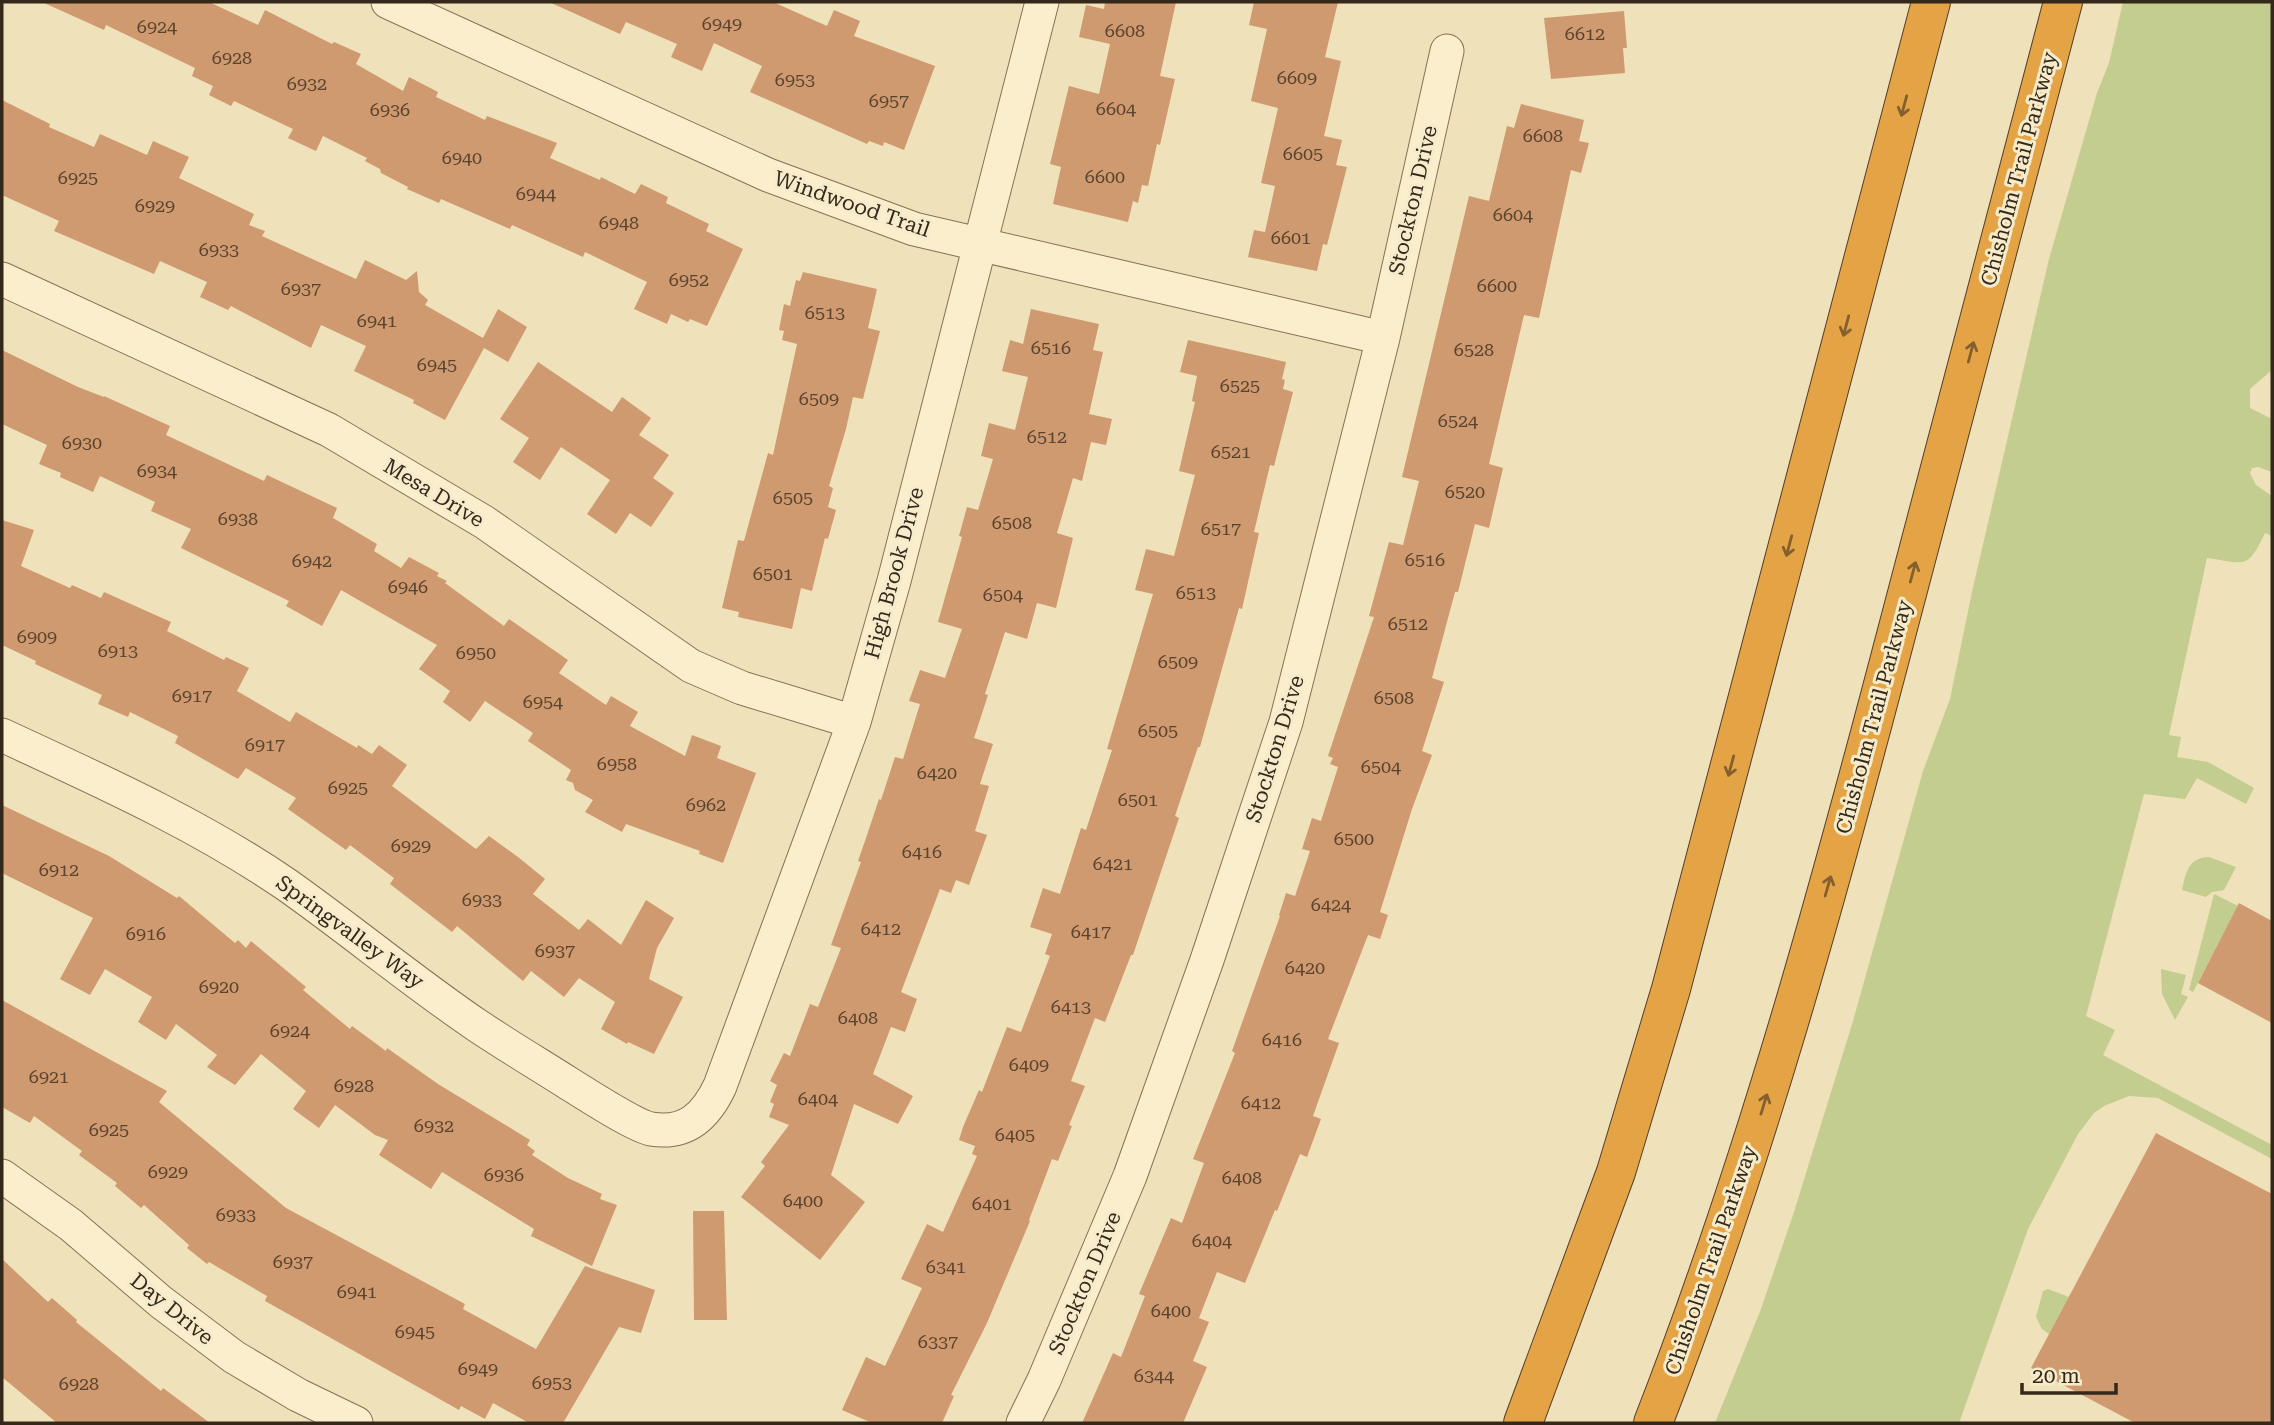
<svg xmlns="http://www.w3.org/2000/svg" width="2274" height="1425" font-family="'Roboto Serif',serif">
<rect width="100%" height="100%" fill="#efe1ba"/>
<path fill="#c3cd8f" d="M2123,2H2272V370L2250,389V408L2272,419V472L2258,467L2252,468L2250,473L2256,485L2272,496V536L2265,533C2247,571 2245,563 2207,558L2169,735L2181,737L2177,757L2208,762L2254,788L2246,804L2197,778L2185,799L2144,794L2086,1016L2115,1030L2103,1055L2272,1145V1159L2158,1098L2129,1096L2104,1106L2094,1113L2078,1134L2028,1229L1959,1423H1715L1761,1309L1793,1215L1853,1021L1923,771L1950,699L1972,592L2049,259L2097,93L2109,63Z
M2209,857L2236,867L2224,890L2212,892L2206,897L2182,890C2186,872 2188,858 2209,857Z
M2214,894L2238,906L2193,992L2189,990Z
M2161,969L2186,975L2181,994L2188,997L2175,1020L2162,994Z
M2048,1289L2069,1297L2049,1334L2042,1329L2036,1317L2043,1291Z"/>
<path fill="#cf9a6f" d="M42,2H209L258,25L265,10L332,44L334,42L361,54L356,64L403,91L409,77L438,92L436,97L485,120L487,116L557,143L550,158L600,180L601,177L635,194L641,184L668,197L666,203L709,224L706,231L743,249L707,326L690,319L688,322L671,314L667,324L634,309L647,282L585,252L583,257L512,225L510,229L441,199L439,203L407,189L408,187L381,173L380,169L365,161L367,158L323,136L316,151L288,138L293,129L234,101L231,106L209,95L213,86L192,76L195,68L106,25L104,30Z
M549,2H773L827,26L834,10L860,21L854,36L935,66L904,150L884,142L883,146L869,141L867,144L750,92L762,66L714,43L702,71L671,57L677,44L626,22L620,34Z
M1105,2H1176L1160,76L1175,79L1160,145L1157,144L1148,186L1142,185L1138,203L1133,201L1128,222L1053,204L1061,167L1050,164L1069,86L1099,94L1110,44L1079,37L1086,5L1104,9Z
M1254,2H1338L1325,57L1341,61L1324,136L1342,140L1336,165L1347,167L1327,245L1323,244L1317,271L1248,257L1254,230L1265,232L1275,186L1261,183L1278,108L1251,101L1267,29L1249,25Z
M1624,11L1627,48H1623L1625,73L1551,79L1544,18Z
M2,100L50,124L49,127L94,147L100,134L147,155L153,141L189,157L179,178L254,214L249,225L265,231L262,236L356,279L365,260L406,280L417,271L419,292L428,300L425,305L483,338L498,309L527,327L508,362L484,348L445,420L413,403L414,400L354,371L366,346L321,325L311,348L231,306L228,310L200,297L207,282L160,261L154,274L54,231L59,221L2,195Z
M1521,104L1584,120L1579,141L1589,143L1581,173L1571,170L1539,318L1524,315L1489,464L1503,468L1489,528L1475,524L1458,592H1455L1432,678L1444,682L1422,751L1432,755L1412,809L1380,912L1388,915L1380,939L1368,935L1328,1039L1339,1043L1313,1116L1321,1119L1307,1157L1300,1154L1277,1211L1275,1210L1245,1283L1217,1272L1199,1318L1209,1322L1193,1361L1207,1367L1183,1423H1082L1113,1353L1121,1357L1145,1296L1139,1294L1171,1218L1182,1223L1204,1163L1193,1159L1235,1053L1232,1051L1280,916L1279,915L1286,893L1295,896L1310,851L1302,849L1312,818L1321,821L1338,767L1330,764L1333,758L1328,756L1374,617L1369,616L1389,542L1403,545L1419,481L1402,477L1469,196L1489,201L1507,126L1514,128Z
M803,272L877,289L868,328L880,331L863,399L853,397L846,429L829,486L833,488L828,507L836,510L828,539L825,538L812,591L801,588L792,629L738,617L739,612L722,608L738,540L744,541L768,453L773,455L797,344L782,340L784,331L779,330L784,304L790,306L796,280L800,281Z
M1031,309L1099,324L1093,350L1103,352L1089,414L1112,419L1106,445L1091,442L1082,481L1073,478L1057,533L1073,538L1056,608L1037,603L1027,639L1005,632L985,694L988,695L974,738L993,744L980,784L989,786L975,831L987,835L969,885L956,880L951,893L940,889L901,992L917,999L905,1032L891,1027L873,1074L913,1096L898,1124L854,1104L831,1175L865,1202L820,1260L741,1197L765,1166L761,1162L789,1125L769,1117L774,1104L770,1102L777,1085L770,1081L784,1053L790,1056L810,1004L818,1007L841,948L831,945L861,862L858,861L866,838L879,799L881,800L895,757L903,759L920,704L909,701L920,670L945,678L962,629L938,622L962,537L959,536L967,507L978,510L993,459L981,456L989,423L1015,430L1028,377L1002,371L1010,340L1023,344Z
M1188,340L1286,362L1282,379L1285,380L1283,389L1293,392L1274,466L1270,465L1254,532L1259,533L1242,609L1239,608L1200,747H1198L1175,816L1179,818L1133,955H1131L1105,1022L1095,1018L1071,1081L1085,1086L1069,1125L1072,1126L1058,1161L1052,1159L1029,1220L1030,1221L987,1323L951,1395L954,1396L942,1423H872L842,1410L866,1357L885,1366L922,1288L901,1279L927,1224L943,1232L977,1156L972,1154L975,1146L959,1140L963,1127L979,1090L982,1092L1007,1027L1021,1032L1050,956L1045,954L1052,934L1030,927L1043,888L1060,894L1081,828L1086,830L1112,750L1107,749L1153,594L1135,590L1146,549L1174,556L1195,475L1179,471L1195,402L1192,401L1197,376L1180,372Z
M2,350L78,387L104,397V396L170,426L166,435L264,481L267,475L337,508L333,518L377,544L374,551L401,568L409,557L439,573L437,576L447,581L445,583L504,626L509,619L568,660L559,673L606,705L611,696L638,712L630,726L685,756L692,735L721,746L717,758L756,773L723,863L699,854L700,851L626,824L622,832L585,812L593,800L575,790L573,783L566,780L571,770L528,741L533,733L485,701L470,722L443,702L450,691L419,669L437,645L341,590L322,626L286,606L289,601L181,548L191,529L151,511L155,502L100,476L93,492L60,477L61,473L39,464L47,445L2,424Z
M538,362L612,412L622,397L651,418L639,435L669,455L653,478L674,493L651,527L630,513L616,534L587,514L610,480L561,447L540,480L513,462L529,438L500,419Z
M2,520L34,530L21,566L70,588L72,585L101,598L104,592L171,622L167,631L224,660L226,657L249,668L237,691L290,722L296,712L357,748L358,745L372,754L379,745L407,765L392,786L476,849L489,836L518,857L545,879L533,894L579,930L588,919L621,945L646,900L674,918L657,948L649,979L683,997L654,1054L628,1042L627,1044L601,1029L615,1002L579,978L564,997L531,971L523,981L457,926L452,932L390,884L394,878L350,845L346,850L288,809L296,798L246,768L238,779L175,743L178,736L130,712L128,717L98,704L102,695L35,664L36,661L2,645Z
M2,805L109,856L177,898L179,896L235,943L238,940L246,948L251,941L306,987L303,990L350,1029L352,1026L386,1051L387,1048L438,1084L530,1140L527,1145L535,1151L532,1155L568,1178L602,1194L600,1199L617,1205L592,1266L531,1236L534,1229L442,1172L431,1189L379,1155L388,1140L375,1135L335,1105L319,1128L293,1109L306,1091L261,1054L235,1085L207,1067L217,1055L176,1024L166,1040L138,1022L152,997L105,969L90,995L60,979L93,918L2,873Z
M2239,903L2272,921V1023L2198,983Z
M2,1000L167,1091L159,1102L286,1208L465,1304L463,1309L536,1349L585,1266L655,1290L641,1333L619,1327L563,1423H529L493,1403L485,1419L461,1406L459,1410L265,1301L267,1296L209,1262L207,1264L187,1248L189,1245L144,1205L141,1208L115,1186L117,1183L79,1155L82,1151L34,1116L30,1123L2,1107Z
M2156,1133L2272,1194V1423H2135L2031,1368Z
M693,1211H724L727,1320H694Z
M2,1259L48,1302L52,1298L77,1320L76,1322L161,1391L163,1388L210,1423H57L2,1377Z"/>
<g fill="none" stroke-linecap="round" stroke-linejoin="round">
<g stroke="#867154" stroke-width="35">
<path id="street" d="M388,2L768,175L914,229L1383,338
M2,279L329,430L484,522L691,666L742,688L854,722
M2,735C99,780 198,824 287,885C352,931 413,982 478,1026C508,1046 538,1064 568,1083C584,1093 635,1126 651,1129C686,1135 706,1116 720,1086L854,722L894,581L1042,2
M2,1176L71,1225L161,1302L234,1357L298,1395L356,1423
M1023,1423L1044,1380L1130,1176L1207,960L1286,722L1383,338L1447,51"/>
</g>
<g stroke="#533e29" stroke-width="40">
<path id="highway" d="M1523,1423L1616,1172L1671,989L1931,2
M1653,1423C1755,1162 1829,891 1900,620C1954,414 2008,208 2063,2"/>
</g>
<use href="#street" stroke="#faeecd" stroke-width="33"/>
<use href="#highway" stroke="#e4a446" stroke-width="38"/>
</g>
<defs><path id="oneway-shaft" d="M-6 0H5M1.5-3L5.5 0L1.5 3" fill="none" stroke-width="1.6" stroke-linecap="round" stroke-linejoin="round" transform="scale(1.75)"/></defs>
<g stroke="#83602e">
<use href="#oneway-shaft" transform="translate(1904 106) rotate(105)"/>
<use href="#oneway-shaft" transform="translate(1846 326) rotate(105)"/>
<use href="#oneway-shaft" transform="translate(1971 352) rotate(-75)"/>
<use href="#oneway-shaft" transform="translate(1789 546) rotate(105)"/>
<use href="#oneway-shaft" transform="translate(1913 572) rotate(-75)"/>
<use href="#oneway-shaft" transform="translate(1731 766) rotate(105)"/>
<use href="#oneway-shaft" transform="translate(1828 886) rotate(-74)"/>
<use href="#oneway-shaft" transform="translate(1764 1104) rotate(-73)"/>
</g>
<g text-anchor="middle" dominant-baseline="central" stroke-width="6" stroke-linejoin="round" paint-order="stroke">
<g font-size="18" fill="#5b442f">
<text x="722" y="23">6949</text>
<text x="157" y="26">6924</text>
<text x="1125" y="30">6608</text>
<text x="1585" y="33">6612</text>
<text x="232" y="57">6928</text>
<text x="1297" y="77">6609</text>
<text x="795" y="79">6953</text>
<text x="307" y="83">6932</text>
<text x="889" y="100">6957</text>
<text x="1116" y="108">6604</text>
<text x="390" y="109">6936</text>
<text x="1543" y="135">6608</text>
<text x="1303" y="153">6605</text>
<text x="462" y="157">6940</text>
<text x="1105" y="176">6600</text>
<text x="78" y="177">6925</text>
<text x="536" y="193">6944</text>
<text x="155" y="205">6929</text>
<text x="1513" y="214">6604</text>
<text x="619" y="222">6948</text>
<text x="1291" y="237">6601</text>
<text x="219" y="249">6933</text>
<text x="689" y="279">6952</text>
<text x="1497" y="285">6600</text>
<text x="301" y="288">6937</text>
<text x="825" y="312">6513</text>
<text x="377" y="320">6941</text>
<text x="1051" y="347">6516</text>
<text x="1474" y="349">6528</text>
<text x="437" y="364">6945</text>
<text x="1240" y="385">6525</text>
<text x="819" y="398">6509</text>
<text x="1458" y="420">6524</text>
<text x="1047" y="436">6512</text>
<text x="82" y="442">6930</text>
<text x="1231" y="451">6521</text>
<text x="157" y="470">6934</text>
<text x="1465" y="491">6520</text>
<text x="793" y="497">6505</text>
<text x="238" y="518">6938</text>
<text x="1012" y="522">6508</text>
<text x="1221" y="528">6517</text>
<text x="1425" y="559">6516</text>
<text x="312" y="560">6942</text>
<text x="773" y="573">6501</text>
<text x="408" y="586">6946</text>
<text x="1196" y="592">6513</text>
<text x="1003" y="594">6504</text>
<text x="1408" y="623">6512</text>
<text x="37" y="636">6909</text>
<text x="118" y="650">6913</text>
<text x="476" y="652">6950</text>
<text x="1178" y="661">6509</text>
<text x="192" y="695">6917</text>
<text x="1394" y="697">6508</text>
<text x="543" y="701">6954</text>
<text x="1158" y="730">6505</text>
<text x="265" y="744">6917</text>
<text x="617" y="763">6958</text>
<text x="1381" y="766">6504</text>
<text x="937" y="772">6420</text>
<text x="348" y="787">6925</text>
<text x="1138" y="799">6501</text>
<text x="706" y="804">6962</text>
<text x="1354" y="838">6500</text>
<text x="411" y="845">6929</text>
<text x="922" y="851">6416</text>
<text x="1113" y="863">6421</text>
<text x="59" y="869">6912</text>
<text x="482" y="899">6933</text>
<text x="1331" y="904">6424</text>
<text x="881" y="928">6412</text>
<text x="1091" y="931">6417</text>
<text x="146" y="933">6916</text>
<text x="555" y="950">6937</text>
<text x="1305" y="967">6420</text>
<text x="219" y="986">6920</text>
<text x="1071" y="1006">6413</text>
<text x="858" y="1017">6408</text>
<text x="290" y="1030">6924</text>
<text x="1282" y="1039">6416</text>
<text x="1029" y="1064">6409</text>
<text x="49" y="1076">6921</text>
<text x="354" y="1085">6928</text>
<text x="818" y="1098">6404</text>
<text x="1261" y="1102">6412</text>
<text x="434" y="1125">6932</text>
<text x="109" y="1129">6925</text>
<text x="1015" y="1134">6405</text>
<text x="168" y="1171">6929</text>
<text x="504" y="1174">6936</text>
<text x="1242" y="1177">6408</text>
<text x="803" y="1200">6400</text>
<text x="992" y="1203">6401</text>
<text x="236" y="1214">6933</text>
<text x="1212" y="1240">6404</text>
<text x="293" y="1261">6937</text>
<text x="946" y="1266">6341</text>
<text x="357" y="1291">6941</text>
<text x="1171" y="1310">6400</text>
<text x="415" y="1331">6945</text>
<text x="938" y="1341">6337</text>
<text x="478" y="1368">6949</text>
<text x="1154" y="1375">6344</text>
<text x="552" y="1382">6953</text>
<text x="79" y="1383">6928</text>
</g>
<g font-size="21" fill="#34281a" stroke="#f6ebca">
<text transform="translate(2019 169) rotate(-75)">Chisholm Trail Parkway</text>
<text transform="translate(1413 200) rotate(-77)">Stockton Drive</text>
<text transform="translate(852 204) rotate(19)">Windwood Trail</text>
<text transform="translate(434 493) rotate(31)">Mesa Drive</text>
<text transform="translate(894 573) rotate(-75)">High Brook Drive</text>
<text transform="translate(1874 717) rotate(-75)">Chisholm Trail Parkway</text>
<text transform="translate(1275 749) rotate(-73)">Stockton Drive</text>
<text transform="translate(350 932) rotate(36)">Springvalley Way</text>
<text transform="translate(1711 1260) rotate(-71)">Chisholm Trail Parkway</text>
<text transform="translate(1085 1283) rotate(-67)">Stockton Drive</text>
<text transform="translate(172 1309) rotate(39)">Day Drive</text>
</g>
</g>
<rect width="2274" height="1425" fill="none" stroke="#34281a" stroke-width="7"/>
<path d="M2022 1383v10h94v-10" fill="none" stroke="#34281a" stroke-width="3.5"/>
<text x="2032" y="1383" font-size="21" fill="#34281a" stroke="#f6ebca" stroke-width="5" paint-order="stroke">20 m</text>
</svg>
